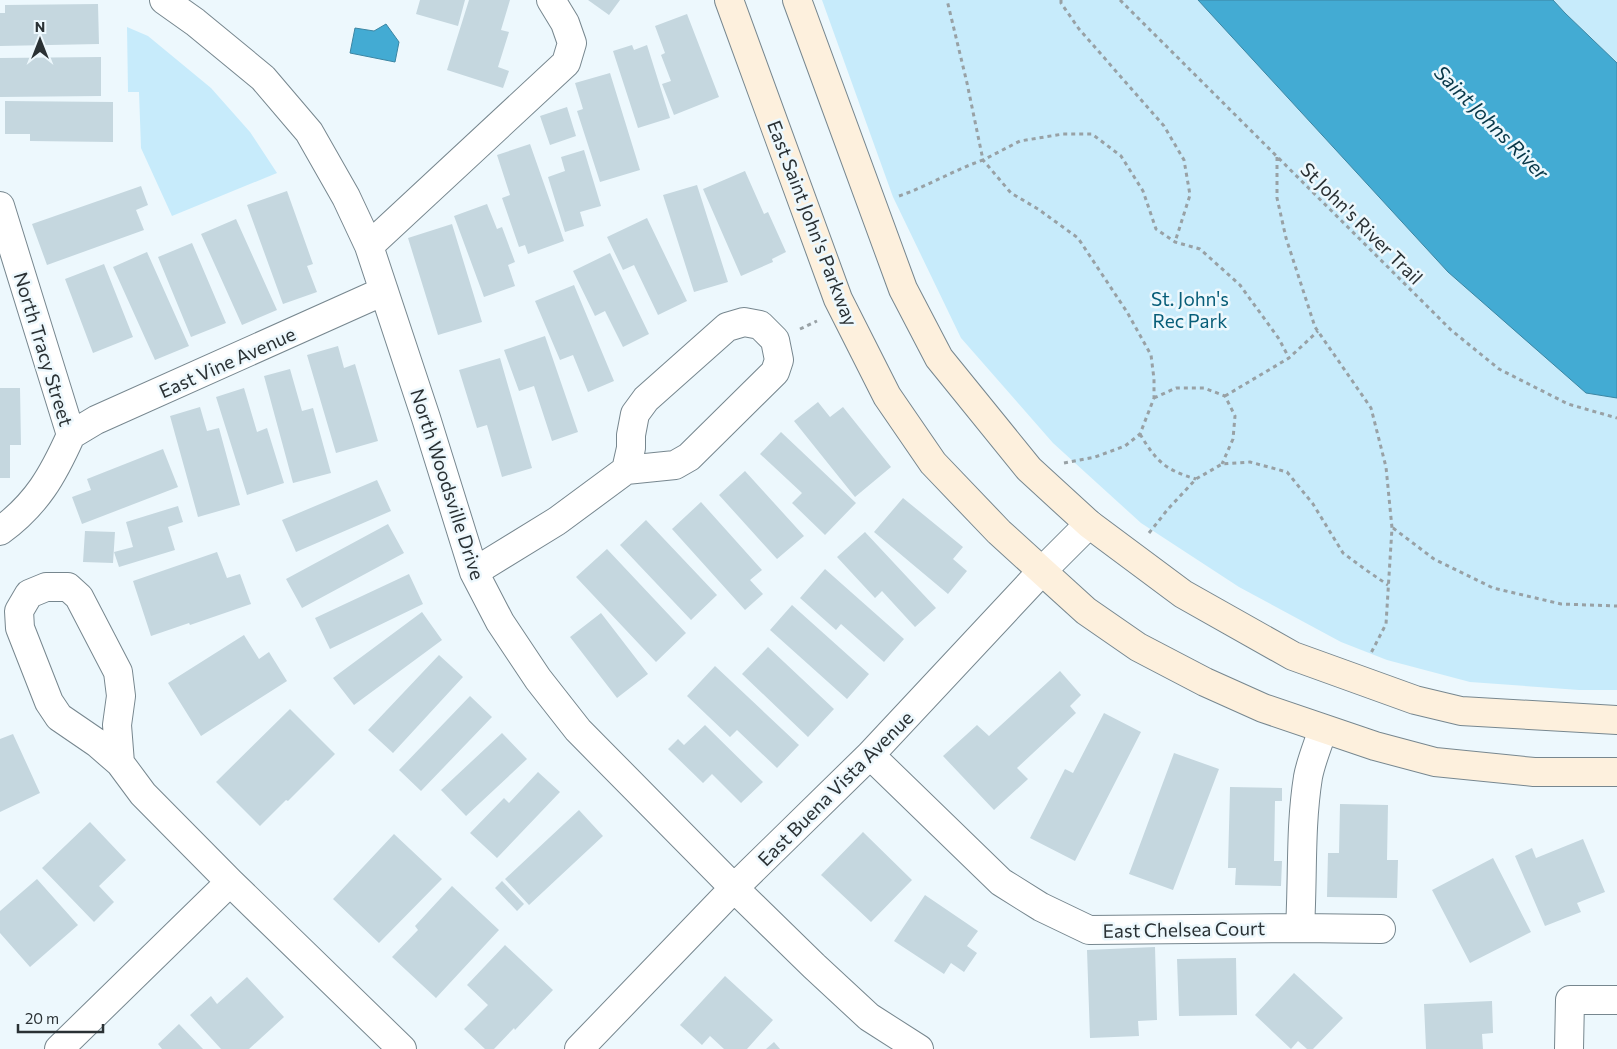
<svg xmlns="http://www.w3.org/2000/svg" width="1617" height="1049" font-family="Commissioner,sans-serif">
<rect width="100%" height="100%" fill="#edf8fd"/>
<path fill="#c7ebfb" d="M822,0H1617V690H1579L1470,682L1387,660L1341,642L1239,587L1141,523L1053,443L961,338L893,197Z
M127,27L148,36L211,88L250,132L277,173L172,216L141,148L139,92H128Z"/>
<path fill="#43abd3" stroke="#3c86a3" d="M1198,0H1553L1565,13L1617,63V398L1586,393L1448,272Z
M386,24L399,42L395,62L350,53L355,28L374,31Z"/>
<path fill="#c5d7df" d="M420,0H465L458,26L416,14Z
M469,0H510L501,30L509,32L498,67L509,71L503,88L447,70Z
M588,0H620L609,15Z
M98,4L99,44L0,46V13H5V5Z
M687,14L719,97L674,115L662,84L671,81L661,55L665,53L655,26Z
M632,45L634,50L647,45L670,118L638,128L613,51Z
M101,57V96L0,97V58Z
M610,73L640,170L600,182L577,111L583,109L575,83Z
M5,101L113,102V142L30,141V134H5Z
M567,107L576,136L550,145L540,116Z
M530,144L564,241L528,254L525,245L519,247L502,198L510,195L497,155Z
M584,150L601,206L580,212L584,226L565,232L548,177L565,171L561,157Z
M745,171L764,214L768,212L786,252L772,259L773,262L741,276L703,189Z
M697,185L728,282L694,292L663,195Z
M141,186L148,205L136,210L144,230L47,265L32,224Z
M287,191L313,264L307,266L317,292L283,304L247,205Z
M487,204L497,229L502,227L515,262L508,265L515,286L484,297L454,216Z
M647,218L687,301L658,315L634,265L623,270L607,237Z
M236,219L277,310L242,325L201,234Z
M452,224L482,322L438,335L408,238Z
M192,243L226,323L191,337L158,257Z
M147,252L189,346L155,360L113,267Z
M610,253L649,334L623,347L605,311L595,316L573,271Z
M104,264L133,337L93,353L65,279Z
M574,285L614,381L588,392L573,355L560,360L535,301Z
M545,336L578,432L552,441L534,386L519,391L504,350Z
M338,346L344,368L355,364L378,441L336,453L307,355Z
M500,358L532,468L502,477L487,425L477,428L459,370Z
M290,369L302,411L313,408L331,473L293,483L264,376Z
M0,388H20L21,445H10V478H0Z
M244,388L257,432L267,428L284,483L247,495L216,397Z
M818,402L830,417L843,407L891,467L855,497L794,421Z
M200,407L207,431L219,428L240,505L198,517L170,416Z
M781,432L856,503L825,535L792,503L802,493L760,454Z
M163,449L178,487L82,524L72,497L91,490L87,479Z
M745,471L804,536L777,559L719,495Z
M377,480L391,511L296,552L282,520Z
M903,498L963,547L953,559L967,571L948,594L874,532Z
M701,502L762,570L750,580L763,594L745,610L672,529Z
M178,506L183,522L168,527L175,550L119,567L114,552L133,547L126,522Z
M646,520L717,595L691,620L620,545Z
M388,524L404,553L302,608L286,579Z
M85,531L115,532L113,563L83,562Z
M865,532L936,608L915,627L882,591L875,598L837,557Z
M607,549L686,633L656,662L576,577Z
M217,552L227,578L240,574L251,604L190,625L189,623L151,636L133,581Z
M825,569L904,639L884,662L841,624L836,630L800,598Z
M409,574L423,604L330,649L315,618Z
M792,605L869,674L847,699L770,630Z
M422,612L442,640L354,705L333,678Z
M601,613L648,674L617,698L570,637Z
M244,635L259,659L269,652L287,681L201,736L168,683Z
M768,647L834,709L808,737L742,674Z
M439,655L463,677L393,753L368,730Z
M715,666L799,745L777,768L737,730L730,737L687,696Z
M1060,671L1081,695L1070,706L1076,713L1017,768L1028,779L994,810L943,756L977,725L989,736Z
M470,696L492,717L421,791L399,770Z
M290,709L335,754L288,801L286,800L260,826L216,782Z
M1104,713L1141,732L1075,861L1030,838L1065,769L1073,773Z
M705,725L763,782L741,803L712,774L703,783L668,749L678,739L684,745Z
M502,733L527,759L466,816L441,790Z
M13,734L40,793L0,812V739Z
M1174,753L1219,769L1173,890L1129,874Z
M538,772L560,792L497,858L470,833L504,798L509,803Z
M1230,787L1282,788V801H1275L1274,861H1282L1281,886L1235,885L1236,868H1228Z
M1340,804L1388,805L1387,860H1398L1397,898L1327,897L1328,853H1339Z
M579,810L603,836L529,905L505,879Z
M90,822L126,860L99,886L114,902L94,922L42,868Z
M863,832L912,880L871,922L821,875Z
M394,834L442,879L379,943L333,899Z
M1583,839L1605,892L1577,903L1581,912L1545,926L1515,856L1532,848L1536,858Z
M1493,858L1531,932L1470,963L1432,890Z
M37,879L78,925L30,967L0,933V911Z
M502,881L524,904L517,911L495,888Z
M452,886L499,930L436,998L392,957L418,930L415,926Z
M925,895L978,931L967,946L977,953L964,972L951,963L944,974L894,941Z
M505,945L553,990L515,1030L514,1028L494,1049H485L464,1029L488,1005L467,985Z
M1155,947L1157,1020L1138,1021L1139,1036L1090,1038L1087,950Z
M1236,958L1237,1015L1179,1016L1177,959Z
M1294,973L1343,1018L1313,1049H1307L1298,1041L1291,1049L1255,1015Z
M725,976L773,1020L747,1049H724L710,1036L702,1045L680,1025Z
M247,977L284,1017L249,1049H221L190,1015L211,996L217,1004Z
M1492,1001L1493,1033L1482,1034L1483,1049H1426L1424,1004Z
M179,1024L203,1049H162L158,1044Z
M774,1042L780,1049H766Z"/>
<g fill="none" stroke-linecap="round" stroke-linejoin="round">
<g stroke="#77878f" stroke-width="30">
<path id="minor" d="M164,0L195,22L263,78L309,132L346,197L369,246L426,418L474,572L500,622L538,679L578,730L734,888L814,966L869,1017L919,1049
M0,206L71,435
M369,246L566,63L572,43L565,23L551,0
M71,435L96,420L384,291
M0,531C37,504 53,475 71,435
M474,572L557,521L626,470L675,465L689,457L775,372L779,360L775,340L760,325L744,322L727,327L646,399L635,414L631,435V448L626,470
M870,755L1001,882L1041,907L1089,930L1300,928C1303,877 1300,827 1308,777C1311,761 1318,745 1323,729
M120,763L97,743L59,717L49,702L20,628L19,611L29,594L46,587H68L79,597L118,672L121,696L117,725L120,763L143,794L230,882L402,1049
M1300,928L1381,929
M59,1049L230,882
M579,1049L734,888L870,755L1042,571L1089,524
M1569,1049L1570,1000H1617"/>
</g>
<g stroke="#77878f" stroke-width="30">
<path id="secondary" d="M729,0L838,299L887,396L933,463L999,532L1086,611L1138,647L1205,682L1263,708L1375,746L1435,762L1534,772H1617
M797,0L903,289L939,358L1029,469L1089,524L1183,594L1293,656L1415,700L1461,711L1617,720"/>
</g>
<path stroke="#98a1a5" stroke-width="3" stroke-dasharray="4 4" stroke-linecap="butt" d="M1061,0V3L1079,29L1164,126L1184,160L1190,195L1175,242
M1120,0L1451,330L1499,369L1568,404L1617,418
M1277,157V198L1286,238L1315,327L1371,408L1386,467L1392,528L1386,624L1370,655
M899,196C928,186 954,170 983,160L967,83L947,0
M800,329L817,321
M1225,396L1289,358L1318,331
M1154,398L1176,388H1204L1225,396L1235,416L1233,439L1222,464
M1140,434C1156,461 1165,470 1196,479
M1064,463L1095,457L1125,446L1140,434L1154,398V379L1151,355L1127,312L1078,238L1038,209L1011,193L983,160L1020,141L1063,134H1092L1121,156L1143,191L1156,229L1175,242L1200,249L1240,285L1279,339L1289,358
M1393,528L1434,559L1493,588L1561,604L1617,606
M1149,533L1168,509L1196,479L1222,464L1250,462L1287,472L1313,504L1343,553L1366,570L1388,585"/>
<use href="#minor" stroke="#fff" stroke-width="28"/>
<use href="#secondary" stroke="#fdf0dd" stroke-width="28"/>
</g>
<g text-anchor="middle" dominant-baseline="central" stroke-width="5" stroke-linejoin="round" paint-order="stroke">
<g font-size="19" fill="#2a3134" stroke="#edf8fd">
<text transform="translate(813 223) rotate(69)">East Saint John's Parkway</text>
<text transform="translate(1362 223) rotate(45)">St John's River Trail</text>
<text transform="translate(44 349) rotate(73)">North Tracy Street</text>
<text transform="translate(227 362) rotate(-24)">East Vine Avenue</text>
<text transform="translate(448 484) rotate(72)">North Woodsville Drive</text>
<text transform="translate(835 788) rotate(-45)">East Buena Vista Avenue</text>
<text transform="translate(1184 929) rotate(-1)">East Chelsea Court</text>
</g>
<g font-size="19" fill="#075d78" stroke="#edf8fd">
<text x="1190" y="298">St. John's<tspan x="1190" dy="22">Rec Park</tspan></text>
</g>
<g font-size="20" font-style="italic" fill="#083748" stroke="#edf8fd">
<text transform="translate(1492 122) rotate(45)">Saint Johns River</text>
</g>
</g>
<g transform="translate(40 40)" stroke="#edf8fd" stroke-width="4" paint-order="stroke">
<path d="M0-4L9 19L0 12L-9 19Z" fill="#2a3134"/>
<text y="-8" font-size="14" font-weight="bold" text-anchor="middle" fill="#2a3134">N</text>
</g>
<path d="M18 1024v8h85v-8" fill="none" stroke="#2a3134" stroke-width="2.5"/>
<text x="25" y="1024" font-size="15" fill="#2a3134" stroke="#edf8fd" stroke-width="4" paint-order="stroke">20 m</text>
</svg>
